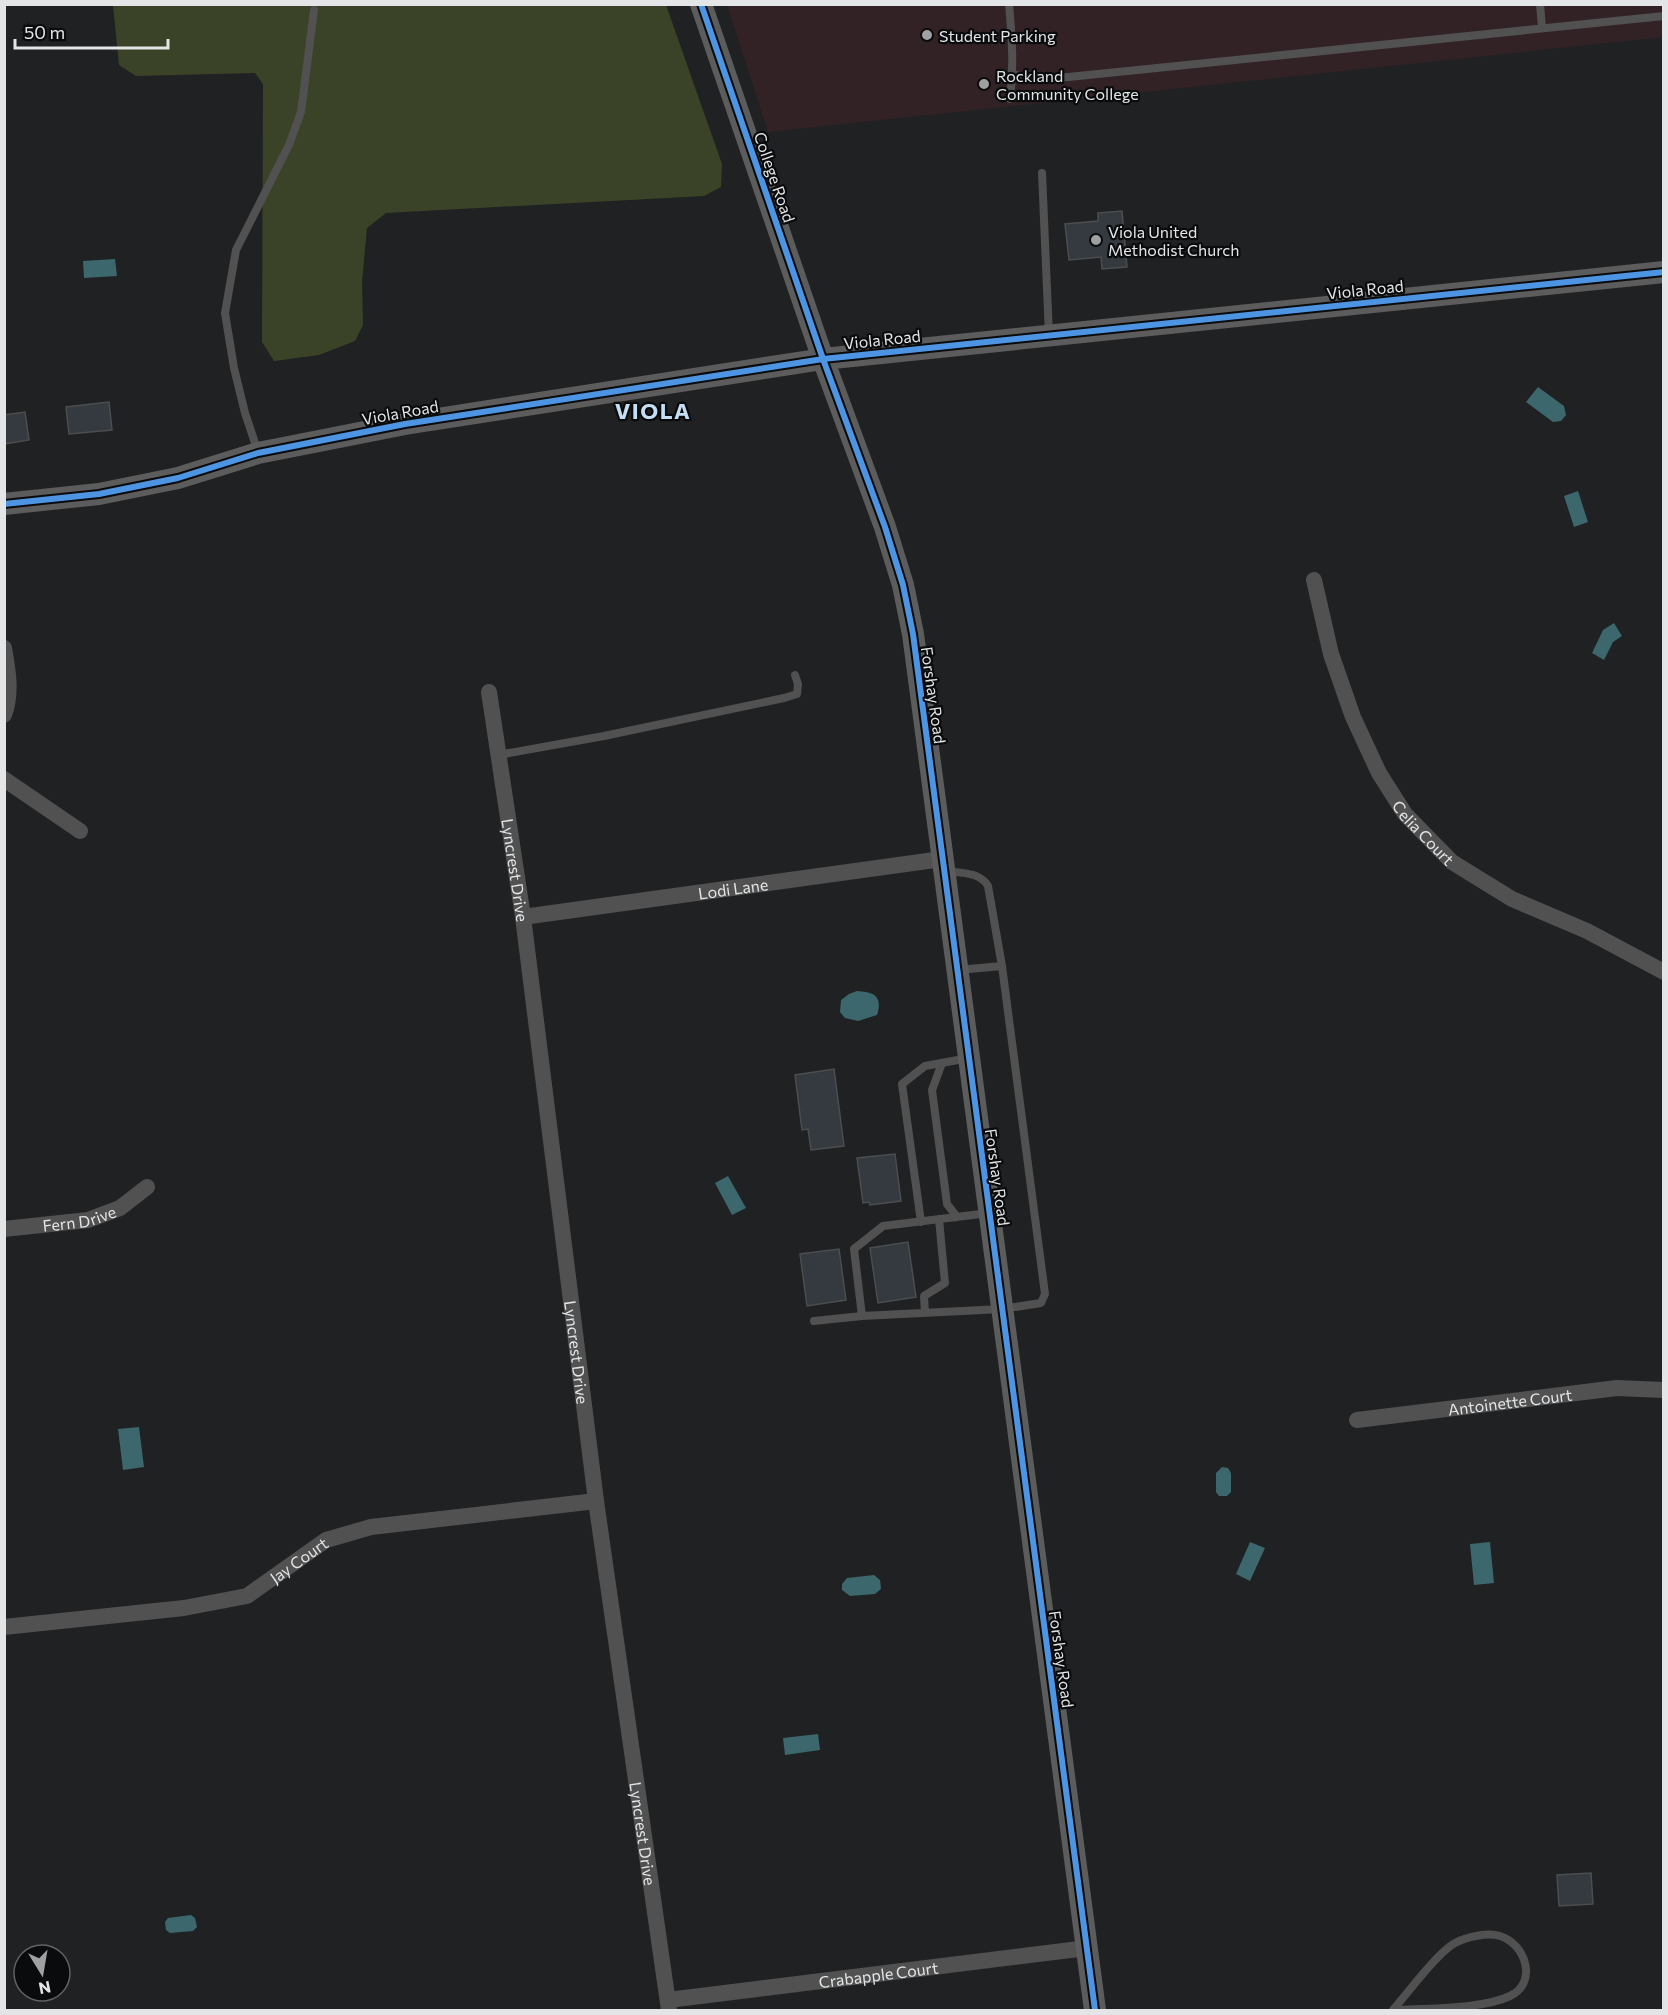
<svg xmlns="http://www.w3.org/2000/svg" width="1668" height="2015" font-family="Commissioner,sans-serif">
<rect width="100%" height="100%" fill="#202122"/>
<path fill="#322225" d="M1663,4L1664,37L768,132L727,5Z"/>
<path fill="#3a4328" d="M113,5H666L722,164L721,187L704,196L386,213L367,228L362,282L363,325L355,341L319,355L274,361L262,342L263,84L255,73L136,76L119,65Z"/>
<path fill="#3b676d" d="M115,259L117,276L84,278L83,261Z
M1538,387L1564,406L1566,415L1561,421L1553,422L1526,402Z
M1578,491L1588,522L1574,527L1564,496Z
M1614,623L1622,636L1613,642L1604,660L1592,653L1603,630Z
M857,991C874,992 883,996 877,1015L858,1021L845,1018L840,1012L841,1000L849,994Z
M728,1176L746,1208L732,1215L715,1183Z
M139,1427L144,1467L123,1470L118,1429Z
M1222,1467L1228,1468L1231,1473V1492L1227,1496H1219L1216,1492V1473Z
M1250,1542L1265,1548L1250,1581L1236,1574Z
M1490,1542L1494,1583L1474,1585L1470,1544Z
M874,1575L880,1580L881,1589L875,1594L850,1596L842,1590V1584L847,1578Z
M818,1734L820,1750L785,1755L783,1738Z
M191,1915L195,1918L197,1927L193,1931L170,1933L166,1930L165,1922L168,1918Z"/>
<path fill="#343a3f" stroke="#4c4d4e" stroke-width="1.5" d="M1122,211L1127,267L1102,269L1101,257L1069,260L1065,224L1098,221V213Z
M109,402L112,430L69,434L66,407Z
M25,412L29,440L4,444V415Z
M834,1069L844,1146L811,1150L808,1129L802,1130L795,1075Z
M895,1154L901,1201L870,1205L869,1202L863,1203L857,1158Z
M908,1242L916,1297L878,1303L870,1248Z
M839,1249L846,1300L807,1306L800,1254Z
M1591,1873L1593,1904L1559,1906L1557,1875Z"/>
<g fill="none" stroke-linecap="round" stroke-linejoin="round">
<path stroke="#515152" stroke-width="8" d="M1009,4C1012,37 1014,67 1010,99
M1540,4L1542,28
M1013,74L1030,79H1049L1664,16
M1042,173L1049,335
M258,452L245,413L234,368L225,313L236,250L289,145L301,112L314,10
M498,755L604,736L784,698L797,694L798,684L795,675
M946,871C961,873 980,872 988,886L1002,966L958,970
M942,1063L932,1090L947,1204L957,1217
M921,1222L902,1084L925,1066L969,1058
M925,1313L924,1296L945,1283L939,1219
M862,1316L854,1249L883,1226L989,1213
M814,1321L862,1316L1002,1309L1041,1303L1045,1294L1002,966
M1393,2010C1407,1994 1438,1952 1455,1943C1466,1937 1488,1932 1500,1936C1526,1944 1538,1983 1510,1996C1483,2009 1431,2008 1400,2010"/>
<g stroke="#515152" stroke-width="16">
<path id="s1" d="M1314,580L1331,654L1353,717L1379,773L1405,814L1452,862L1512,899L1587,931L1664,972"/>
<path d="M4,648C8,670 12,694 4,715"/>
<path id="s2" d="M489,692L523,917L596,1501L669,2010"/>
<path d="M4,779L80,831"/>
<path id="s3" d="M523,917L942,859"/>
<path id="s4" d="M4,1229L88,1220L120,1208L147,1187"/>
<path id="s5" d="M1357,1420L1617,1388L1664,1390"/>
<path id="s6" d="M4,1627L184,1608L247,1596L326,1540L371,1527L596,1501"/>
<path id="s7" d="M668,2000L1087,1948"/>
</g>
<path stroke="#5c5c5c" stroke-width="22" d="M701,4L823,359L885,527L903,585L913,634L1095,2010
M4,504L99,494L178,478L258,453L405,424L823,359L1664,272"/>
<g stroke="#0a0b0c" stroke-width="10">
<path id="cycleway" d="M701,4L823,359L885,527L903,585L913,634L1095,2010
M4,504L99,494L178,478L258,453L405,424L823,359L1664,272"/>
</g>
<use href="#cycleway" stroke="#4d94e3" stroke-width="6"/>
</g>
<g fill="#9fa0a1" stroke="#0a0b0c" stroke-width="2">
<circle cx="927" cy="35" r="6"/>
<circle cx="984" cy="84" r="6"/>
<circle cx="1096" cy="240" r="6"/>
</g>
<g text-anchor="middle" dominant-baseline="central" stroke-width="4.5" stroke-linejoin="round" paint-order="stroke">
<g font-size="16" fill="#e3e5e6" stroke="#0a0b0c" text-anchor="start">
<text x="939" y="35">Student Parking</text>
<text x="996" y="75">Rockland<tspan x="996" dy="18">Community College</tspan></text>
<text x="1108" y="231">Viola United<tspan x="1108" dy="18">Methodist Church</tspan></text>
</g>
<g font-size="16" fill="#e3e5e6" stroke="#0a0b0c">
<text transform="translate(775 177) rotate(71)">College Road</text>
<text transform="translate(1365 289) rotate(-6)">Viola Road</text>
<text transform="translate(882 339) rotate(-6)">Viola Road</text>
<text transform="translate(400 412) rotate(-10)">Viola Road</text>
<text transform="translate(934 695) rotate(82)">Forshay Road</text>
<text stroke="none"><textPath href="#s1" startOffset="279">Celia Court</textPath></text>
<text stroke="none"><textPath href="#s2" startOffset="180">Lyncrest Drive</textPath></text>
<text stroke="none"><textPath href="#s3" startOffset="212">Lodi Lane</textPath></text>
<text transform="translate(998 1177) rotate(82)">Forshay Road</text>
<text stroke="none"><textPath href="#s4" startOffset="76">Fern Drive</textPath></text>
<text stroke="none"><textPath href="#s2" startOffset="666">Lyncrest Drive</textPath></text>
<text stroke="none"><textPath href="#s5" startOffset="154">Antoinette Court</textPath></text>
<text stroke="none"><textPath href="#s6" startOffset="308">Jay Court</textPath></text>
<text transform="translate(1062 1659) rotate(82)">Forshay Road</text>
<text stroke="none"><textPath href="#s2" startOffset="1152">Lyncrest Drive</textPath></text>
<text stroke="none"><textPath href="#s7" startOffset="212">Crabapple Court</textPath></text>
</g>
<g font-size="22" font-weight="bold" letter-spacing="1.5" fill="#c5def4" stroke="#0a0b0c">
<text x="653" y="410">VIOLA</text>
</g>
</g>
<rect width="1668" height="2015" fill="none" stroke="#e3e5e6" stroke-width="12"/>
<g transform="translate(42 1973) rotate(169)"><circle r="28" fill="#0a0b0c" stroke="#616263" stroke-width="1.5"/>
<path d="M0-4.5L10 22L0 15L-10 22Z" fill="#9fa0a1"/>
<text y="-9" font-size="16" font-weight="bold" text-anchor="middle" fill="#e3e5e6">N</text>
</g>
<path d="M15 39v9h153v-9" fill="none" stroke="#e3e5e6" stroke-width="3"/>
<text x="24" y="39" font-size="18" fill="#e3e5e6" stroke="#0a0b0c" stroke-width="4.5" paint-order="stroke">50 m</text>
</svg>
